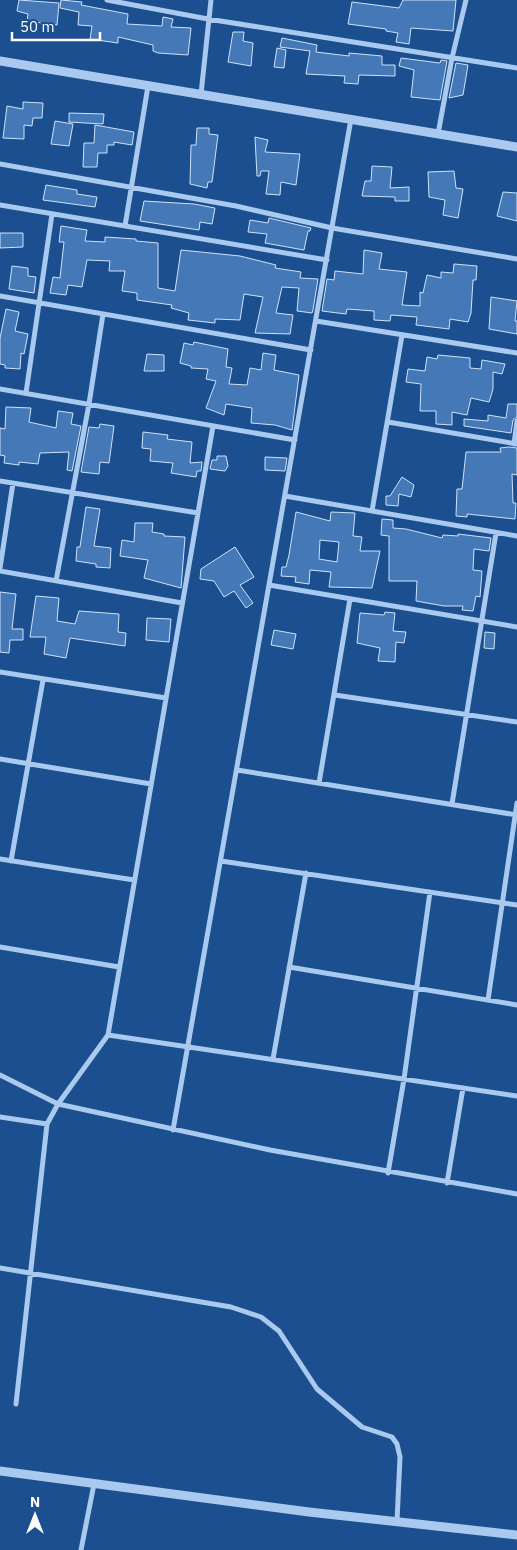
<svg xmlns="http://www.w3.org/2000/svg" width="517" height="1550" font-family="'IBM Plex Sans',sans-serif">
<rect width="100%" height="100%" fill="#1b4f8f"/>
<path fill="#4478b7" stroke="#cfe3fa" fill-rule="evenodd" d="M19,0L59,3L57,25L27,21L28,14L17,11Z
M61,0L82,2L81,5L128,14L127,24L162,26L163,17L173,19L171,27L191,28L188,55L158,53L153,51V45L118,37V43L90,39L92,26L78,25L79,12L60,8Z
M403,0H456L453,31L411,28L409,44L396,42L398,33L386,31V29L348,24L352,2L399,8Z
M233,32H244L243,41L253,43L251,66L228,62Z
M282,38L317,45L316,52L349,56V53L382,56V65H395V76L359,75L358,84L344,83L345,76L306,74L310,51L280,47Z
M277,48L286,50L284,68L274,67Z
M401,58L440,63L441,60L447,61L440,100L411,97L414,70L399,66Z
M456,63L468,65L463,95L449,98Z
M23,102L43,103L42,118H33L32,126L24,125V139L3,138L7,106L23,109Z
M69,113L104,114L103,124L69,122Z
M55,121L73,124L69,146L51,144Z
M95,125L134,132L132,145L114,142V145H107V153H98L97,167H83L84,143H94Z
M197,128H209V134L218,135L212,182H208L207,188L190,184L191,145H196Z
M255,137L268,140L265,152L300,154L296,185L281,182L280,195L266,194L269,171H261L260,176H257Z
M372,166L392,167L390,188L409,187V201H395V197L362,196L365,181H371Z
M454,171L456,188L463,189L458,218L443,215L445,200L429,197L428,172Z
M46,185L77,190V194L97,197L95,207L43,200Z
M503,192L517,193V221L497,216Z
M144,201L194,204L215,208L212,224L200,222L199,230L140,221Z
M269,218L311,228L310,231H308L304,250L265,243L267,234L248,232L250,220L268,223Z
M61,226L87,230L85,241L105,242V237L136,239V241L158,243V288L175,291L181,250L240,256L276,265L275,268L301,272L300,278L318,279L313,310L312,313L297,311L299,288L282,287L276,313L293,315L290,334L255,333L263,297L244,294L240,320L215,319V323L188,320L189,313L171,308L172,305L137,300V293L122,291L125,271H109L110,261L87,260L82,287L68,285L66,295L50,293L53,277L60,278L64,242H59Z
M0,233H23V247L0,248Z
M364,250L382,253L379,269L407,272L402,305L420,306V292L423,293L427,275L441,278V272L453,273L454,264L477,266L476,280H473L471,313L468,322L450,319L449,329L416,325L417,317L391,315L390,321L374,320V311L347,309L346,314L322,311L327,279L334,280L335,271L363,274Z
M12,266L28,268V276L36,277L34,293L9,289Z
M491,297L517,301L515,321H517V334L489,329Z
M6,309L19,312L15,331L28,334L24,354L21,353L20,369L5,368V365L0,364V338Z
M194,342L228,349L226,367L232,368L229,384L247,385L250,368L261,370L263,353L276,355L274,370L299,375L292,430L275,425L251,423L252,408L226,404L224,415L206,408L216,381L206,379L208,369L191,368V366L180,363L184,343L193,345Z
M147,354L164,355V371H144Z
M438,355L470,358V368L481,369L482,360L505,364L502,374L493,372V389L489,402L471,398L467,415L452,412V425L436,424V411H420L421,384L406,382L408,369L425,371L427,357L437,359Z
M508,404H517V417L513,420L511,433L464,426V419L488,421V415L506,418Z
M6,407L31,408L29,422L56,428L58,411L73,413L71,424L81,426L72,471L67,470L69,452L40,453L38,464L19,462V465L4,463L5,456L0,455V428L5,429Z
M100,424L114,426L109,463L100,462L99,474L81,472L89,427L99,428Z
M143,432L168,435L167,439L192,442L190,463L202,462L201,471H197L196,477L171,473L173,463L150,461L151,449L142,448Z
M509,447L517,448V475L512,474L513,503H516L515,519L467,514V517L456,516L457,489H462L466,452H501L500,448Z
M217,456H226L228,466L225,471L210,469L212,460H217Z
M265,457L287,458L285,471L265,470Z
M402,477L414,485L411,497L399,494L398,506L386,505V496H390Z
M86,507L100,509L94,546L111,548L110,568L96,567V564L76,561L77,547H80Z
M296,512L330,521L331,512L355,513L353,536L362,537L360,551H380L372,588L329,587L331,572L310,570L309,584L295,582L296,577L281,576L282,567H286L289,555ZM320,540L339,542L337,562L319,559Z
M382,519L393,520V528L406,529L442,538L443,535L458,536V534L491,538L489,551L474,549L473,570L482,571L480,597L476,596L473,611L462,610L463,606H444L416,601L417,581H389V536L381,535Z
M135,523H153L152,532L164,534V536L185,537L181,588L144,578L148,560L120,556L122,540L134,542Z
M235,547L254,577L240,585L253,603L246,608L234,591L224,597L214,581L200,579L201,569Z
M0,592L16,594L12,629H23V640H10L9,653L0,652Z
M36,596L59,598L57,621L75,624L79,611L119,614L118,632L126,633L125,646L70,638L66,658L44,654L46,637H30Z
M385,612L395,613L393,631L406,632L404,643L396,642L395,662L378,661L380,648L357,643L360,613L384,615Z
M147,618L171,619L169,642L146,640Z
M274,630L296,634L293,649L271,645Z
M485,632L495,633L494,649L484,648Z"/>
<g fill="none" stroke-linecap="round" stroke-linejoin="round">
<path stroke="#a9c9ee" stroke-width="5" d="M107,0L208,19L517,68
M201,94L211,0
M438,134L452,58L466,0
M0,164L236,206L332,228L517,259
M0,205L327,260
M125,226L148,86
M0,296L311,350
M316,321L517,353
M0,389L295,440
M26,393L52,214
M388,422L517,444
M514,444L517,421
M0,481L198,513
M285,496L517,536
M372,511L402,335
M0,568L13,483
M0,571L182,603
M56,581L89,404L103,314
M269,585L517,627
M0,672L166,698
M335,695L517,722
M0,759L151,784
M237,770L517,815
M319,783L350,599
M452,804L496,533
M0,859L134,880
M11,861L43,680
M221,861L517,905
M0,947L119,967
M289,967L517,1005
M488,1000L517,803
M108,1035L517,1096
M273,1059L306,873
M0,1075L58,1104L270,1150L517,1194
M0,1117L47,1124
M173,1130L351,119
M388,1173L404,1079L430,892
M447,1183L463,1088
M0,1268L231,1307L261,1317L279,1331L317,1389L362,1427L392,1437L397,1444L400,1457L397,1521
M16,1404L47,1124L58,1104L108,1035L213,426
M81,1550L94,1484"/>
<path stroke="#a9c9ee" stroke-width="9" d="M0,61L517,147
M0,1471L309,1512L517,1535"/>
</g>
<g transform="translate(35 1515)" stroke="#1b4f8f" stroke-width="4" paint-order="stroke">
<path d="M0-4L9 19L0 12L-9 19Z" fill="#ffffff"/>
<text y="-8" font-size="14" font-weight="bold" text-anchor="middle" fill="#ffffff">N</text>
</g>
<path d="M12 32v8h88v-8" fill="none" stroke="#ffffff" stroke-width="2.5"/>
<text x="20" y="32" font-size="15" fill="#ffffff" stroke="#1b4f8f" stroke-width="4" paint-order="stroke">50 m</text>
</svg>
